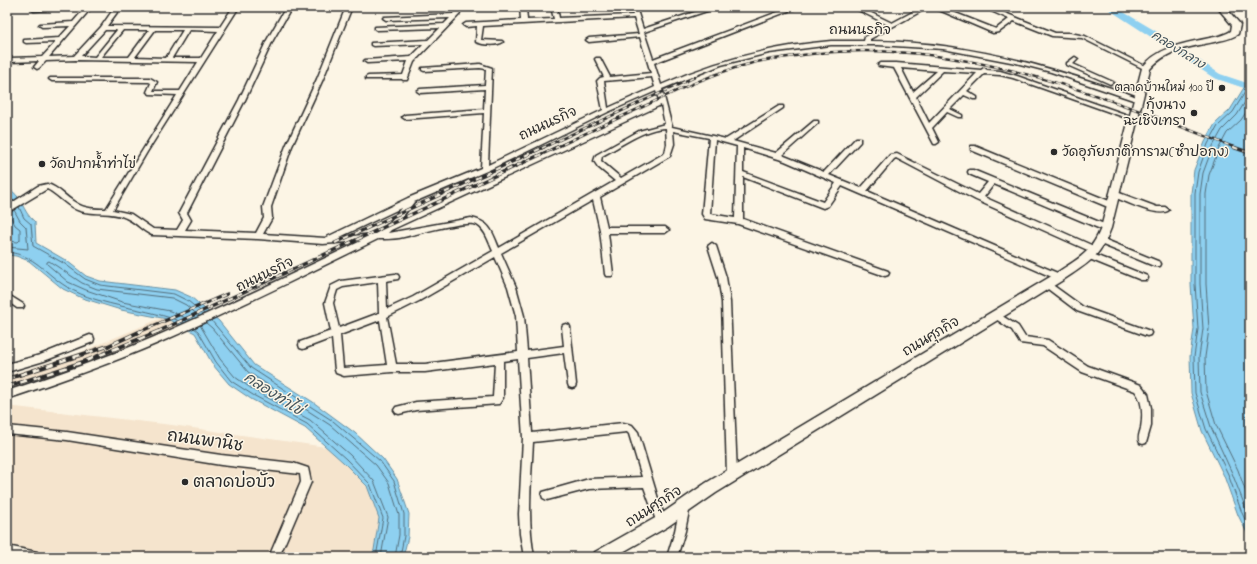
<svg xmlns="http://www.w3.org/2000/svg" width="1257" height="564" font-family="'Indie Flower','Playpen Sans Thai',sans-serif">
<rect width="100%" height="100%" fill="#fcf5e5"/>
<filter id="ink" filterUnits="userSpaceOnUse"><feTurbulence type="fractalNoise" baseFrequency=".025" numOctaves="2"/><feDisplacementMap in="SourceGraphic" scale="8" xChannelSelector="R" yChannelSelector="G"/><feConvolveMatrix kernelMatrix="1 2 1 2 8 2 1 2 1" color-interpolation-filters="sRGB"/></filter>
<g filter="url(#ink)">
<path fill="#f5e4cd" d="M161,318L180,325L107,356L7,391V376L79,353Z
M7,406L172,425L326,447L343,462L368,488L379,518L374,550L371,557H93L7,547Z"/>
<path fill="#8ed0f0" stroke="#668ea1" d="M1250,78V539L1238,515L1224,476L1202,431L1191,393L1190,356L1194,329L1191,284V193L1194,170L1205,142L1215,124L1230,110Z
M7,188C23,195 21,211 35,222L36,243L67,261L86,276L100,281L175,290L191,297L219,321L254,365L313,402L355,433L383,459L397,479L409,514L408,537L403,557H371L374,550L379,518L367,486L343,462L305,428L251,399L229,384L213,365L195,333L167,319L121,310L82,298L63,289L29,261L16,256L7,255Z"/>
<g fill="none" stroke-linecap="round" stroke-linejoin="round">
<path stroke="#536d7a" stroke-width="1" d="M1250,84L1233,112L1218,126L1208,144L1198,172L1195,193V284L1198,329L1194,357L1195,393L1206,429L1228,474L1242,513L1250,530
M1250,94L1237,115L1222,130L1213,146L1203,173L1200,194V284L1203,329L1199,357L1200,392L1211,427L1232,473L1250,519
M1250,106L1241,120L1227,133L1219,148L1209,175L1206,194V284L1209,329L1205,357L1206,391L1216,425L1238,470L1250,504
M19,207L24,218L31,224L33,246L65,264L85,279L100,285L174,294L188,301L204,314
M7,241L18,242L20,240V229L15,225L9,213
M7,247L28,249L26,227L20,221L14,210
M7,252C36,255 44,273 67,287C102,308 147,307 184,323
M190,320L170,311L122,302L86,290L68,282L47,264V262L49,261L82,283L97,289L172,298L186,305L199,316
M211,320L251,368L333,421L380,461L394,481L404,514V536L400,557
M206,323L212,328L248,372L330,425L376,465L389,483L399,515V535L395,557
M200,325L220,359L235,377L255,391L310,420L350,455L374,481L388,517L381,557
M194,328L198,331L216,362L231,381L253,395L307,424L346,459L370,484L383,518L376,557"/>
<path fill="#8ed0f0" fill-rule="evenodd" d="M1105,7H1115L1154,30L1220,74L1250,84V90L1214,78Z"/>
<path stroke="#d2cdc0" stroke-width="6" stroke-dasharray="6 3" stroke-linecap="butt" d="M1110,82L1125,89"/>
<g stroke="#2b2b2b" stroke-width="3">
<path id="street" d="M32,7H62L59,9L34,11L31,9Z
M86,7H92L49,57L74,56L101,27L115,7H121L107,26L220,27L233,7H239L147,152L113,210L131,214L153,229L177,230L183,220L179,213L239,100L267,40L286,7H292L273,40L245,100L187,213L191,220L185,230L256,233L264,218L263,207L286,146L317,79L346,7H352L323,79L292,146L271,207L272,218L263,234L325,238L408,198L481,168L484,113L405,119L402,117L405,115L484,109L485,89L420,93L417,91L420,89L485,85L486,69L480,68L424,71L422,70V68L480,64L492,68L488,165L603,110L597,81L600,78L604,77L595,59L596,58H600L610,77L651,73L640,37L589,42L586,40L589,38L639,34L634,18L483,26L481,40L502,41L503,42C497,46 483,45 476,42L477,26L466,27L463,25L466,23L521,20L520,7H526L527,20L554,19L551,7H557L559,18L633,15L630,7H636L643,29L710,7H719L644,32L653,59L791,7H799L654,63L661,85C715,61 771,46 831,41C842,41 853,41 864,41L865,37L888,25L852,7H859L892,23L922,7H929L870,39V41C950,41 1023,59 1099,84C1109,88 1134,94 1141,100L1140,101H1136L1051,72L1016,63L943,49L878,45H831L769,53L721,65L662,89L672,127L726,139L779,106H783V108L733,141L776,153L814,121H818V123L782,155L824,172L856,138H860V142L829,175L861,188L890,155L897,154L978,194L988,182L969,174L968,172L969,170H973L1109,226L1110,228L1109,230H1103L994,184L984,197L1098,248L1099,250L1095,253L1092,252L976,200L896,158L894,159L867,191L1062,275L1063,277L1062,279L1059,280L842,186L828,206L823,208L743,177V219L888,271L889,273L888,275L885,276L738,224L705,219L702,214L709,138L673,131L674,144L670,156L600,197L607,227H665L669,230L665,233H608L613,274L612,276H606L605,274L600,230L593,200L501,253L516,287L524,316L527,351L564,346L562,327L563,325L566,324L569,325L570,327L576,384L575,387L572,388L569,387L568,384L564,353L527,358L532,433L623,423L632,425L638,432L659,502L667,522L666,526L662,527L658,526L644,487L589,489L547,500L543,498L542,495L543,492L589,479L642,477L629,434L627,432L533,442C531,482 527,517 534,557H524L520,534L519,514L523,438L518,359L503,361V398L499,404L416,410L399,414L396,413L394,410L396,407L416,402L493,397L495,363L425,372H392L344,376L336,373L335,370L332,338L303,349L300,348L299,345L300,342L331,331L325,303L331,286L341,281L395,274L398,275L399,277L398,279L386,281L387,309L413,297L493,251C489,243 486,230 477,225C467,219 414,235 399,238C392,239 385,239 378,239C305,275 232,311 158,343C109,364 58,382 7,399V391C56,375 105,358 152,338C223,308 292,274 361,241L323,244L258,239L152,235C142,231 136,222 126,218C112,211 95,215 80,211C67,207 59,195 47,189L7,213V206L38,186L47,184C59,187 65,197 76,203C85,209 96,209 106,209L177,95L150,94L147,92L151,83L149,82L52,81L49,79L50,78H150L157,82L153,91H180L198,62L76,60L46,61L39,68L37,69L34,67L39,61L10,62L7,60L10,58L42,57L56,42L26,43L24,42V40L59,38L70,26L42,27L39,25L40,24L73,22ZM105,30H117L95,57L81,56ZM123,30H149L129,57H101ZM155,30H183L166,58L135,57ZM189,30L218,31L201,58H172ZM652,77L655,87L608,108L604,81ZM656,91L659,100L400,220L414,202L489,170L608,112ZM661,105L665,124L639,131L596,155L594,161L598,167L615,181L499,248C492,231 490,222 471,218L388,233L391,230ZM666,128L667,144L665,153L621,178L601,161L602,156C621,146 645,128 666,128ZM715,140L737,146L735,218L710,214ZM743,148L785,161L836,183L823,202L743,172ZM401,208C394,217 386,229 375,234L340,237ZM495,257L508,287L516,316L518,352L425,364H396L387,317L419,301ZM378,282L379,313L339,328L333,303L337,290L343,287ZM380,320L387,365L343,368L340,335Z
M456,7H462L459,15L414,62L407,80H403L402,79H366V77L368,76L403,75L408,61L367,63L364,61L365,60L411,57L424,44L373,46L371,45V43L428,40L440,28L377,30L375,29V27L444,24L450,18L386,20L383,18L384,17L453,14Z
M932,7H940L996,29L1009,19L982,7H990L1055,33H1070L1085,36L1149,68L1148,69H1144L1082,38L1052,36L1014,21L999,32L993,33Z
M1075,57L1078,59L1073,64L1113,82L1110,84L1108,83L1067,65V63Z
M881,63H896L981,70L984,68L987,70L1000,71L1017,76L1136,118L1137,119L1134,121L1132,120L1013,78L1000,75L984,74L967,91L977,97V99H973L964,95L950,109L962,115V117H958L947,112L932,128L939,142L936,144H934L894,68L879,66L878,65ZM901,68L937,71L913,92ZM943,71L977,73L929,123L916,97Z
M1125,87L1141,93L1142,94L1139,96L1123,90V88Z
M971,146H975L1114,203L1115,205L1111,208L1108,207L971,150Z
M1114,191L1157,207H1165L1169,210C1160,219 1123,200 1111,196L1110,194L1111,192Z
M1101,238L1160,262L1161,264L1160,266H1154L1098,243L1097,241L1098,239Z
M712,243L716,246L726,277L730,302L737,475L735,478L732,480L729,478L727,475L722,302L718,277L708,246Z
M1090,253L1147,276L1148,278L1147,280H1141L1087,258L1086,256Z
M1047,281L1083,307L1150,331L1151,333L1150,335L1147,336L1077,311L1044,286L1043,284L1044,282Z
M7,294L23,304L24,306L23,308H17L7,301Z
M996,312L1018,326L1025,337L1048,340L1088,366L1141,385L1148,394L1151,408V426L1146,443L1143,444L1140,443C1137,438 1140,433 1141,428C1143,416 1143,400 1135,391L1082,372L1043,346L1020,343L1012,330L993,317L992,315L993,313Z
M90,335L93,336L94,339L93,342L44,361L7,372V364L40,355Z
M7,426L67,432L221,455L293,463L308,468L311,482L279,557H269L301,482L300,474L221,465L67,440L7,434Z
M685,501L689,503L690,506L685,531L677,557H667L675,531L680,506L681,503Z"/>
</g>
<g stroke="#2b2b2b" stroke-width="3">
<path id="secondary" d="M1217,7H1225L1239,23L1240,25L1238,34C1231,39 1223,40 1214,42C1191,47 1167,49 1150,69L1111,228C1100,258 1088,263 1063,280L716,493L667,527L614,557H593L595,552L657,517L706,483L1055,274C1077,259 1091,254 1101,228L1142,68C1157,48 1181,44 1205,39C1214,37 1223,36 1231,31L1232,25Z
M7,546L37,552L39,557H7Z"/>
</g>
<use href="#street" fill="#fcf5e5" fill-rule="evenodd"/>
<use href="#secondary" fill="#fcf5e5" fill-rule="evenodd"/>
<g stroke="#2b2b2b" stroke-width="2.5">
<path id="rail-far2" d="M542,148L695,77
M555,148C586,133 618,118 649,104C682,88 714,73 749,64C762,60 775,59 788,57C945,31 1092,92 1236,148"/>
</g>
<g stroke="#2b2b2b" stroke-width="3.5">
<path id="rail-far1" d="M1233,147L1250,153
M335,243L544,147
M139,332L227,294
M157,332L557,147"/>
</g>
<g stroke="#2b2b2b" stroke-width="4">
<path id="rail" d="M7,379L108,346L141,331
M7,387L83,362L159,331"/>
</g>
<use href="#rail-far2" stroke="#fcf5e5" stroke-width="1.5" stroke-dasharray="4.5" stroke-linecap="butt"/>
<use href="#rail-far1" stroke="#fcf5e5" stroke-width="2" stroke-dasharray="5.5" stroke-linecap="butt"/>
<use href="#rail" stroke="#fcf5e5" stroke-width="2.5" stroke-dasharray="7" stroke-linecap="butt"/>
</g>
</g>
<g fill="#2b2b2b" stroke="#fcf5e5" stroke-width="1.5">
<circle cx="1222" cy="88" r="4"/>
<circle cx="1194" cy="113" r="4"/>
<circle cx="1054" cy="152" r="4"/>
<circle cx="42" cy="164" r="4"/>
<circle cx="185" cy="482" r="4"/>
</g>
<g text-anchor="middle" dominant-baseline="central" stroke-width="3" stroke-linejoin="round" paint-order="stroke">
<g font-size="12" fill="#2b2b2b" stroke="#fcf5e5" text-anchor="end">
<text x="1214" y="88">ตลาดบ้านใหม่ 100 ปี</text>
</g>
<g font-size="13" font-style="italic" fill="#44545c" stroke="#fcf5e5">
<text transform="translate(1178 50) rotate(32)">คลองกลาง</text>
</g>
<g font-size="14" fill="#2b2b2b" stroke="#fcf5e5">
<text x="860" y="30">ถนนนรกิจ</text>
<text transform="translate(548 124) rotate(-25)">ถนนนรกิจ</text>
<text transform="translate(265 275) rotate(-26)">ถนนนรกิจ</text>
<text transform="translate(931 337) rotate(-31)">ถนนศุภกิจ</text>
<text transform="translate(654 507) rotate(-33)">ถนนศุภกิจ</text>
</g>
<g font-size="14" fill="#2b2b2b" stroke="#fcf5e5" text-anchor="start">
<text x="1186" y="105" text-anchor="end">กุ้งนาง<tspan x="1186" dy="16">ฉะเชิงเทรา</tspan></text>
<text x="1062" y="152">วัดอุภัยภาติการาม(ซำปอกง)</text>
<text x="50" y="164">วัดปากน้ำท่าไข่</text>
</g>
<g font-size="15" font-style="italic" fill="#44545c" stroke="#fcf5e5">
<text transform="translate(273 394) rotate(33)">คลองท่าไข่</text>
</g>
<g font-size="17" fill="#2b2b2b" stroke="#fcf5e5">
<text transform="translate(205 441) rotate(8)">ถนนพานิช</text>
</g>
<g font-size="17" fill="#2b2b2b" stroke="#fcf5e5" text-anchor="start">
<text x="193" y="482">ตลาดบ่อบัว</text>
</g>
</g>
<rect width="1257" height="564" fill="none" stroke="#fcf5e5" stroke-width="24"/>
<rect x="12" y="12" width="1233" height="540" fill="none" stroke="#2b2b2b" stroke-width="1.5" filter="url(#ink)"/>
</svg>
